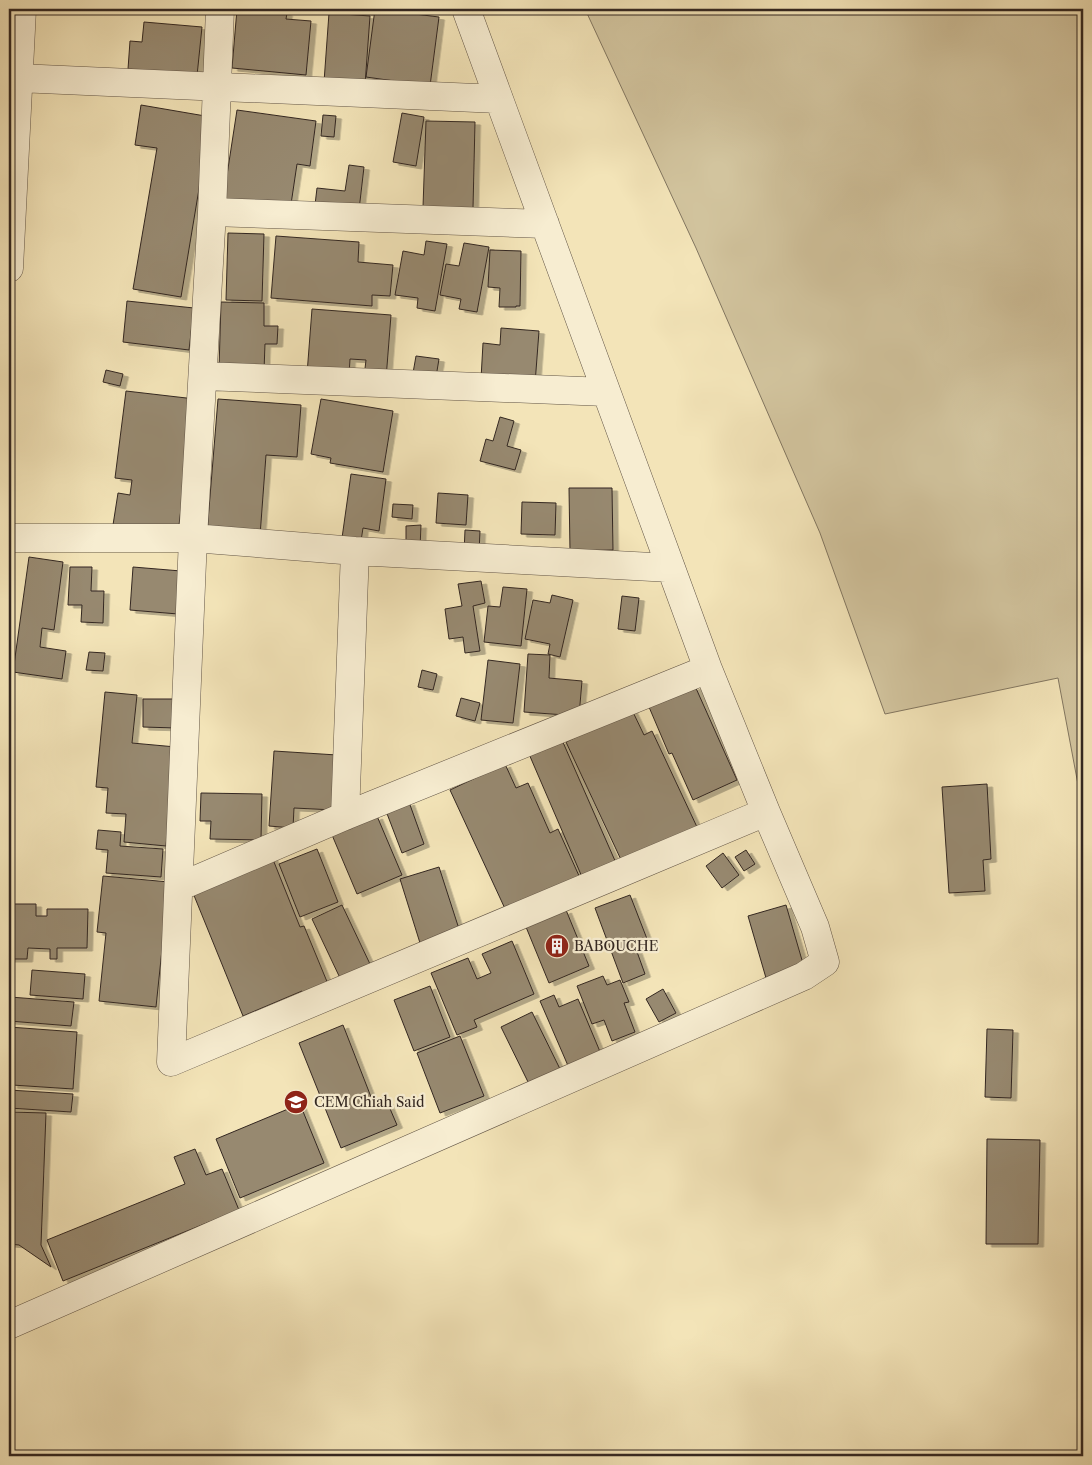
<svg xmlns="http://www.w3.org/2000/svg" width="1092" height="1465" font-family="'Libre Caslon Text',serif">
<defs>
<filter id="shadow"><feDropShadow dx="5.5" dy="3" stdDeviation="0" flood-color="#0004"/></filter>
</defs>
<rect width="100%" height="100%" fill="#f3e4b8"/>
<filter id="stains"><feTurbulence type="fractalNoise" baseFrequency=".004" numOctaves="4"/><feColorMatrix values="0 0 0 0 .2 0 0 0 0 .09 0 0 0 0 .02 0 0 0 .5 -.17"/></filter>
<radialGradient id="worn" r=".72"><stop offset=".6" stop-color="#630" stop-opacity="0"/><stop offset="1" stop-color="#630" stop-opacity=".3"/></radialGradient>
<path fill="#d2c49e" stroke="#827660" d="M585,9H1083V811L1058,678L885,714L820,533L696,248Z"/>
<path fill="#978970" stroke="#332721" filter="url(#shadow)" d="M237,9L287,13L286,19L311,21L306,75L232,68Z
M318,9H371V13Z
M375,9L439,17L430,86L366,77Z
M329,13L370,16L365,85L324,82Z
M144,22L202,27L197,76L128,69L130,41L142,42Z
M141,105L211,117L181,297L133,289L157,148L135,145Z
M237,110L316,121L310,166L297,164L290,211L223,201Z
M402,113L424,117L416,166L393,162Z
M323,115L336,116L334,137L321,136Z
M426,121L475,122L473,208L423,207Z
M349,165L364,167L359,210L315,205L317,188L345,191Z
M228,233L264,234L262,301L226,300Z
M276,236L359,242L358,262L393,265L390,296L372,295V306L271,298Z
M426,241L447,244L435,311L417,308L418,298L395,295L403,251L424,255Z
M464,243L489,247L477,312L459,309L461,299L440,295L446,264L459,266Z
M490,250L521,251L520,306H516V307H499L500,288L488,287Z
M127,301L194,308L189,350L123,342Z
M221,302L264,303V326H278L277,344H265L264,371L219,369Z
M312,309L391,315L386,379L364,377L366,360L350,359L349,377L307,374Z
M501,328L539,331L535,384L481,379L483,343L500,345Z
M416,356L439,359L436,377L413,373Z
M106,370L123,374L120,386L103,382Z
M126,391L195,399L178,533L113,525L118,493L130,495L132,480L115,478Z
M218,399L301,405L297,457L266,455L260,536L207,533Z
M321,399L393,411L383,472L330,463L331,458L311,454Z
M500,417L514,421L507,446L521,450L515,470L480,461L486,439L493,441Z
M351,474L386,479L379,531L363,528L361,541L342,538Z
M569,488H612L613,550L570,551Z
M438,493L468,495L466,525L436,523Z
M522,502L556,503L555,535L521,534Z
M393,504L413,505L412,519L392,517Z
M421,525L420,548H406V526Z
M465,530L480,531L479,553H464Z
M29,557L63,562L54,630L42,628L40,647L66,651L62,679L13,672Z
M70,567H92L91,591H104L103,623L81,622L82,605H68Z
M133,567L181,571L178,614L130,610Z
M481,581L485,603L473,606L480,651L465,653L463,637L449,639L445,609L462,606L458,584Z
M503,587L527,589L521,646L484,642L488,606L500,607Z
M552,595L573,600L560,657L548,654L550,644L525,639L533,600L550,603Z
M622,596L639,598L635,631L618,629Z
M89,652L105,653L103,671L86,670Z
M528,654L550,655L549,678L582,681L579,716L524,712Z
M488,660L520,664L513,723L481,720Z
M422,670L437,674L433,690L418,687Z
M695,686L737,780L693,800L672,753L669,754L649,707Z
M105,692L137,695L132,743L176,747L166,846L124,842L126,814L106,813L108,788L96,787Z
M461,698L480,703L475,721L456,716Z
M143,699H177L176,728L143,727Z
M632,710L644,735L652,731L697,827L623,864L566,742Z
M562,740L616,863L582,877L529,754Z
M274,751L337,755L334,810L294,808L293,828L269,826Z
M505,764L516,788L528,783L550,833L558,829L580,878L507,913L450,790Z
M987,784L991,859L983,860L985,891L949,893L942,787Z
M201,793L262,794L261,840L210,839L211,821H200Z
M409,802L424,844L402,853L386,811Z
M377,816L402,875L357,894L332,835Z
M98,830L121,832L120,846L163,849L161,877L106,873L108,850L96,849Z
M317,849L338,902L300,917L279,864Z
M746,850L755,864L744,871L735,857Z
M723,853L739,875L722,888L706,866Z
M272,857L300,927L304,926L328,984L303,994L302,991L243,1016L193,893Z
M439,867L460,932L420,943L400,879Z
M103,876L169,882L156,1007L99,1001L106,933L97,932Z
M630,895L649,944L636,949L645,974L623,983L595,908Z
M9,904H36V916H47V909H88L87,948H57V959H50V949L28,948L27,959H9Z
M342,905L370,964L340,978L312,919Z
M786,905L804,967L766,978L748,916Z
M566,910L589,966L549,983L526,927Z
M512,941L534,994L474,1020L477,1027L457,1035L431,973L468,958L477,979L491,973L482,954Z
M32,970L85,974L83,999L30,995Z
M603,976L607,985L620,980L629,1002L624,1003L635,1032L612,1041L604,1020L592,1024L577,986Z
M430,986L450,1037L414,1051L394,1000Z
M663,989L676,1013L659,1022L646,999Z
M554,995L559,1007L578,999L601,1054L569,1068L540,1001Z
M10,997L74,1002L71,1026L9,1021Z
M532,1012L561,1071L530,1086L501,1027Z
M343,1025L373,1102L385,1097L397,1125L341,1148L299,1043Z
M9,1027L77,1032L73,1089L12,1085L14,1062H10L11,1045H9Z
M987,1029L1013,1030L1011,1098L985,1097Z
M460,1036L484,1096L440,1113L417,1053Z
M9,1090L73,1094L71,1112L9,1108Z
M300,1104L324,1163L240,1198L216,1139Z
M9,1112L46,1113L41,1245L51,1267L19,1245L9,1244Z
M987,1139L1040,1140L1038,1244H986Z
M195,1149L206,1175L222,1169L239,1210L63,1281L47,1240L185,1184L174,1157Z"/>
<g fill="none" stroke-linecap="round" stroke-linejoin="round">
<g stroke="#635647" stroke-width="29">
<path id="minor" d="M220,9L212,212L193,538L171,1062L766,812
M18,78L499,99
M212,212L545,224
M9,268L22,9
M203,376L606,392
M9,538H193L355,551L671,568
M345,816L355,551
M179,887L345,816L708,669
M9,1325L804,976L825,962L815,927L766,812L708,669L671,568L466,9"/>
</g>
<use href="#minor" stroke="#f7edd1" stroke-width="28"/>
</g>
<defs>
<g id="building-disc" transform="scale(1.25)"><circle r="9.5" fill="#8f2418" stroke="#f7edd1"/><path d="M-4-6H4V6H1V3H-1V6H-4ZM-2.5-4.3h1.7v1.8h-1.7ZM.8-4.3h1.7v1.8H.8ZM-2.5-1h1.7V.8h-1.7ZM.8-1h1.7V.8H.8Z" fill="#fff"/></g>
<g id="school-disc" transform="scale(1.25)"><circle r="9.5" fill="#8f2418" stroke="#f7edd1"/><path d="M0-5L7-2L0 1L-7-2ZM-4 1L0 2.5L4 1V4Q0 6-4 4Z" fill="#fff"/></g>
</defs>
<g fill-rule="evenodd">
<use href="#building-disc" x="557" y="946"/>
<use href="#school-disc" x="296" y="1102"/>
</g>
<g text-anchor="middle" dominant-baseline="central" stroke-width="4.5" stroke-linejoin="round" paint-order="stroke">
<g font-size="14" fill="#332721" stroke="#f7edd1" text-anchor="start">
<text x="574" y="946">BABOUCHE</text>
<text x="314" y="1102">CEM Chiah Said</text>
</g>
</g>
<rect width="1092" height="1465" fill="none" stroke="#f3e4b8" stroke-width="30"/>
<rect x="10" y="10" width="1072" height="1445" fill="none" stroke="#332721" stroke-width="2.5"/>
<rect x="15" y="15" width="1062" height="1435" fill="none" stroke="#332721"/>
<rect width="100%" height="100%" filter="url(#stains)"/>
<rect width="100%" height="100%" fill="url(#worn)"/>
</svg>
